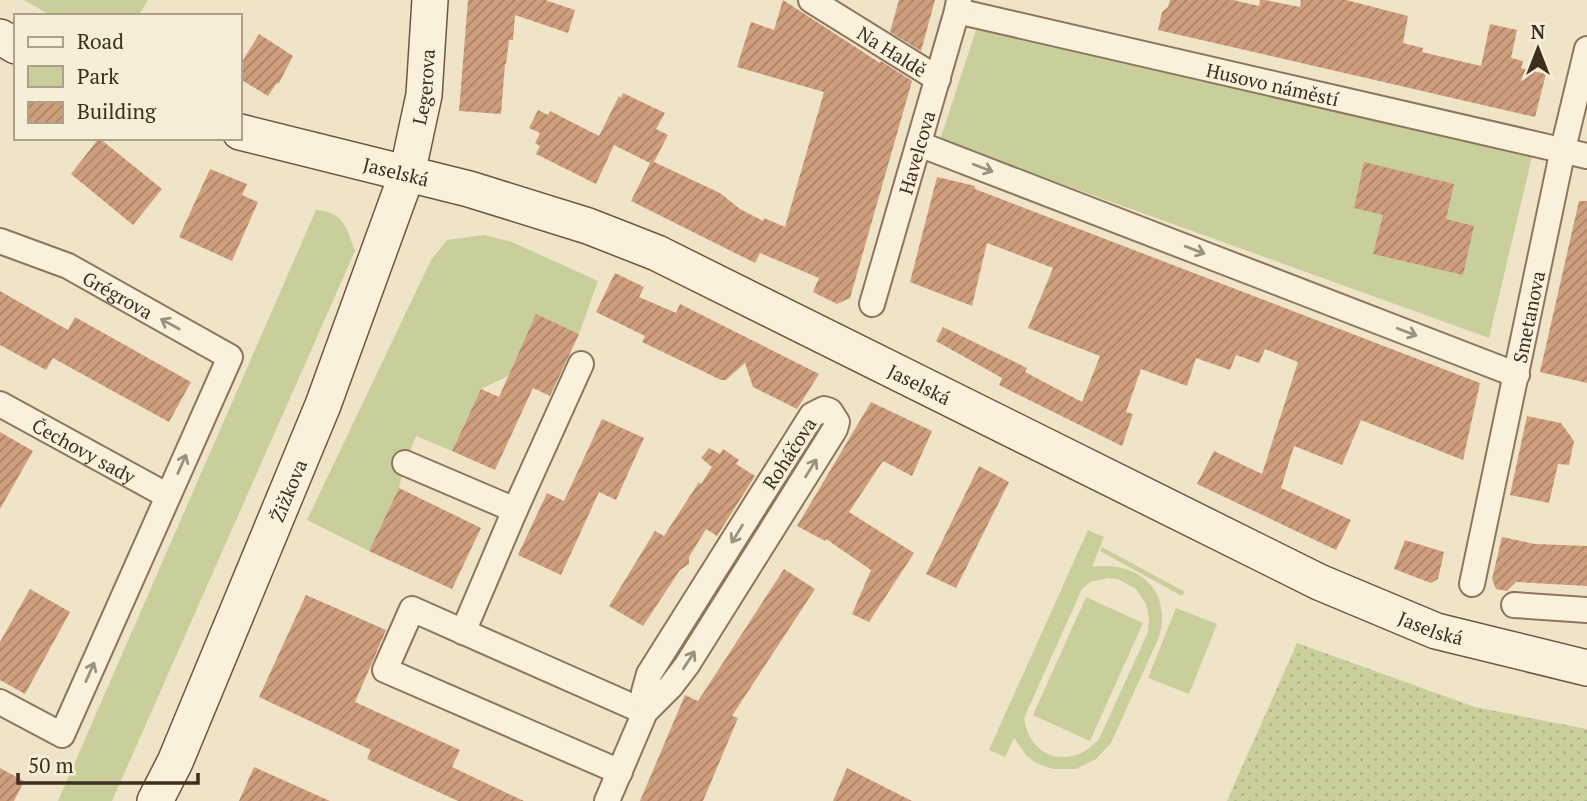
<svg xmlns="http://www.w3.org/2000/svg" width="1587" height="801" font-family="'PT Serif',serif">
<defs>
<pattern id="grass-dots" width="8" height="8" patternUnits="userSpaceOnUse" patternTransform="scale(1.75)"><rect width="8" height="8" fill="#c9cf9b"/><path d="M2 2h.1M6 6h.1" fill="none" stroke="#aeb285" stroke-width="1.8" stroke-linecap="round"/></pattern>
<pattern id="building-hatch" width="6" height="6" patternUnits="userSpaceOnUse" patternTransform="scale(1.75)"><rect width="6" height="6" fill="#cf9f7d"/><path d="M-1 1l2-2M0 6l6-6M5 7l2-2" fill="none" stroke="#a98266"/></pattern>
</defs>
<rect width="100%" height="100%" fill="#f0e4c8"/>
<path fill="url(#grass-dots)" d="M1297,643L1475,707L1587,729V801H1227Z"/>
<path fill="#c9cf9b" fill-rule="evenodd" d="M24,0H148L138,16H52Z
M976,30L1532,157L1489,338L940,140Z
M316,210C344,212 346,227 355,251L112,801H58Z
M484,235L512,242L598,281L579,334L536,315L508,376L481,389L452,451L416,436L405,463L399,488L369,551L307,520L431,260L447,240Z
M1088,530L1104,537L1092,567C1137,560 1173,590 1159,637L1111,743L1096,759L1076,769H1053L1036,763L1026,755L1014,738L1005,757L989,750ZM1108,578L1118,579L1136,589L1146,604L1149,619L1148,632L1099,739C1072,770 1030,760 1024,718L1082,589L1090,582Z
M1102,547L1185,592L1182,596L1100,551Z
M1086,597L1143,623L1090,741L1033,715Z
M1176,608L1217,624L1189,694L1148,678Z"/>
<path fill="url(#building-hatch)" d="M468,0H545L575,10L568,33L515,15L513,40H509L506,64H505L501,114L459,111Z
M783,0L880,63L881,61L912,81L850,298L837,304L813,292L819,278L760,253L755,263L631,201L650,163L614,145L596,184L536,154L540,146L535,143L540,133L529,128L538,110L548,115L550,111L599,136L619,96L621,98L623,93L665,113L656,129L668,135L654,162L720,193L740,209L763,221L764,218L785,227L824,92L737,67L751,22L774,30Z
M899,0H935L921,51L890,32Z
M1170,0H1233L1259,6L1260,0H1265L1300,7L1301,0H1346L1408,16L1403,43L1423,48L1422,52L1481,66L1490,24L1517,30L1511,58L1523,61L1521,68L1546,74L1535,117L1158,30L1162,12L1168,7Z
M259,34L293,56L279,83L276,84L268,96L240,79V65Z
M99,138L162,189L133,225L71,174Z
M1364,162L1454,184L1446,219L1474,226L1463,275L1373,254L1383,215L1354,208Z
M210,169L247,184L242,195L258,202L232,261L179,237Z
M937,177L975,186V189L1480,383L1463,460L1361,420L1342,465L1294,446L1281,488L1351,520L1336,550L1197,484L1214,451L1262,474L1298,362L1265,349L1259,363L1236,355L1230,370L1196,358L1187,386L1141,369L1126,412L1133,414L1122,446L999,385L1002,378L936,341L943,327L1027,368L1025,372L1082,402L1100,356L1028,328L1053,268L987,243L972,306L910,282Z
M1579,201H1587V383L1540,372Z
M615,273L644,287L639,297L676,313L680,304L819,374L797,409L753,387L745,363L726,380H721L642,342L645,336L596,312Z
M0,291L68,330L75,317L191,382L169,422L53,358L46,370L0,345Z
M536,314L579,334L550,396L533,388L495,470L452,451L481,389L499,397Z
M871,402L932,431L912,476L883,461L849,512L914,553L869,622L852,614L871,570L826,539L825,541L797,526Z
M1527,416L1561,423L1574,441L1569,465L1558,464L1549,503L1510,495Z
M602,419L644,438L616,500L599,492L561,575L518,555L547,493L564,501Z
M0,432L33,451L0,509Z
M709,448L720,454L723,449L739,460L736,464L755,476L717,536L706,529L689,557V564L680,570L643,626L609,606L655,531L664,536L699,482L701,484L712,467L701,458Z
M979,466L1009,482L956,588L926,574Z
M399,488L481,528L452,589L369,551Z
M1502,537L1535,544L1587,546V586L1516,582L1507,591L1496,589L1492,579Z
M1405,540L1444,552L1438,579L1431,583L1394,569Z
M784,569L815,589L732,716L738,718L703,801H640L685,695L698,701Z
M30,589L70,612L25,694L0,680V642Z
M306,595L386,630L355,702L460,750L452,767L524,801H458L367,759L371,750L259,697Z
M254,767L330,801H239Z
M0,768L24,781L14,801H0Z
M847,768L912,801H833Z"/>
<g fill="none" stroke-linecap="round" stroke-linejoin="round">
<g stroke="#8d765c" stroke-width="28">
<g id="street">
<path id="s1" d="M811,0L938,79"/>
<path id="s2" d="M957,11L1587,156"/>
<path d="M919,144L1517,375"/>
<path id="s3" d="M0,241L68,266L230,357L62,735L0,702"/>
<path id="s4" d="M872,304L957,11L959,0"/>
<path id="s5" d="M0,404L168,496"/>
<path d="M405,463L515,510L463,632"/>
<path d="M515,510L581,364"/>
<path id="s6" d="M1472,584L1563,149L1587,49"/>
<path d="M1514,605L1587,610"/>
<path d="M620,772L385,670L412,609L645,712"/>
<path d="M607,801L645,712L671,686L687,665L835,429L837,422L830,411L824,409L812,415L649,674L644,692L645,712"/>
</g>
</g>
<g stroke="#6f573f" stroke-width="38">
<g id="secondary">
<path d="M0,37L16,46"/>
<path id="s7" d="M240,132L469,189L588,226L657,253L1319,582L1436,631L1587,668"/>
<path id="s8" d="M155,801L175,762L323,405L407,174L424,95L430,0"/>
</g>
</g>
<use href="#street" stroke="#faf1dc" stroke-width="24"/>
<use href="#secondary" stroke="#faf1dc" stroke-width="35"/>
</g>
<defs><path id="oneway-shaft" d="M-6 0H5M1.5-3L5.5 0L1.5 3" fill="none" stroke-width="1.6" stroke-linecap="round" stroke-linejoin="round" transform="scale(1.75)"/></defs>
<g stroke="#9c907e">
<use href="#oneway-shaft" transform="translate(983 168) rotate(21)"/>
<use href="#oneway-shaft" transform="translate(1195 250) rotate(21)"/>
<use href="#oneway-shaft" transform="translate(170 324) rotate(-151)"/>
<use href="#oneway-shaft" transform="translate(1407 332) rotate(21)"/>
<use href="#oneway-shaft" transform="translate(182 464) rotate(-66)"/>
<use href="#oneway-shaft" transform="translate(811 468) rotate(-58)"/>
<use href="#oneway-shaft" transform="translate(737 534) rotate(122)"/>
<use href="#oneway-shaft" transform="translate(689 660) rotate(-57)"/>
<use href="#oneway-shaft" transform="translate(90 672) rotate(-66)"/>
</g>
<g text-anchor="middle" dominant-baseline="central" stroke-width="7" stroke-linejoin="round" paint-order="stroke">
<g font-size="19" fill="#3d2e20" stroke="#f7eed8">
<text stroke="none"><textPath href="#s1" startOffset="96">Na Haldě</textPath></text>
<text stroke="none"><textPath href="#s2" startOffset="324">Husovo náměstí</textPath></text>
<text stroke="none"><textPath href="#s8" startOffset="765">Legerova</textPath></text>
<text stroke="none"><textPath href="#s4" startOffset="158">Havelcova</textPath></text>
<text stroke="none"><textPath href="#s7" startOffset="161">Jaselská</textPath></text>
<text stroke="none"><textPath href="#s3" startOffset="130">Grégrova</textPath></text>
<text stroke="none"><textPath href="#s6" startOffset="273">Smetanova</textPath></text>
<text stroke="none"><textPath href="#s7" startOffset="728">Jaselská</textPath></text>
<text stroke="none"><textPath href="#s5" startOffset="96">Čechovy sady</textPath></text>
<text transform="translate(789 453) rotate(-57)">Roháčova</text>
<text stroke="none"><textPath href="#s8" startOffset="338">Žižkova</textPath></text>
<text stroke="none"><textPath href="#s7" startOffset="1295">Jaselská</textPath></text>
</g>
</g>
<rect x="14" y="14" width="228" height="126" fill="#f7eed8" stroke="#ada18e" stroke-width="2"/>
<rect x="28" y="37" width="35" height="10" fill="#faf1dc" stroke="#ada18e" stroke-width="2"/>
<text x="77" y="49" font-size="21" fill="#3d2e20">Road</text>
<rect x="28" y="66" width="35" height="21" fill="#c9cf9b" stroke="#ada18e" stroke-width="2"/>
<text x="77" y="84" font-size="21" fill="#3d2e20">Park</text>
<rect x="28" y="102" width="35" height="21" fill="url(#building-hatch)" stroke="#ada18e" stroke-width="2"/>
<text x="77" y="119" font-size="21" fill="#3d2e20">Building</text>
<g transform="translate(1538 49)" stroke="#f7eed8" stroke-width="5" paint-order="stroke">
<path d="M0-5L12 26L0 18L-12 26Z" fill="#3d2e20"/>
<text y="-10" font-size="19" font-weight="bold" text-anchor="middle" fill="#3d2e20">N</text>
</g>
<path d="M18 773v10h180v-10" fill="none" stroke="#3d2e20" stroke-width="3.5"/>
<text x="28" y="773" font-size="21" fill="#3d2e20" stroke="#f7eed8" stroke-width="5" paint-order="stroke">50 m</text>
</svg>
